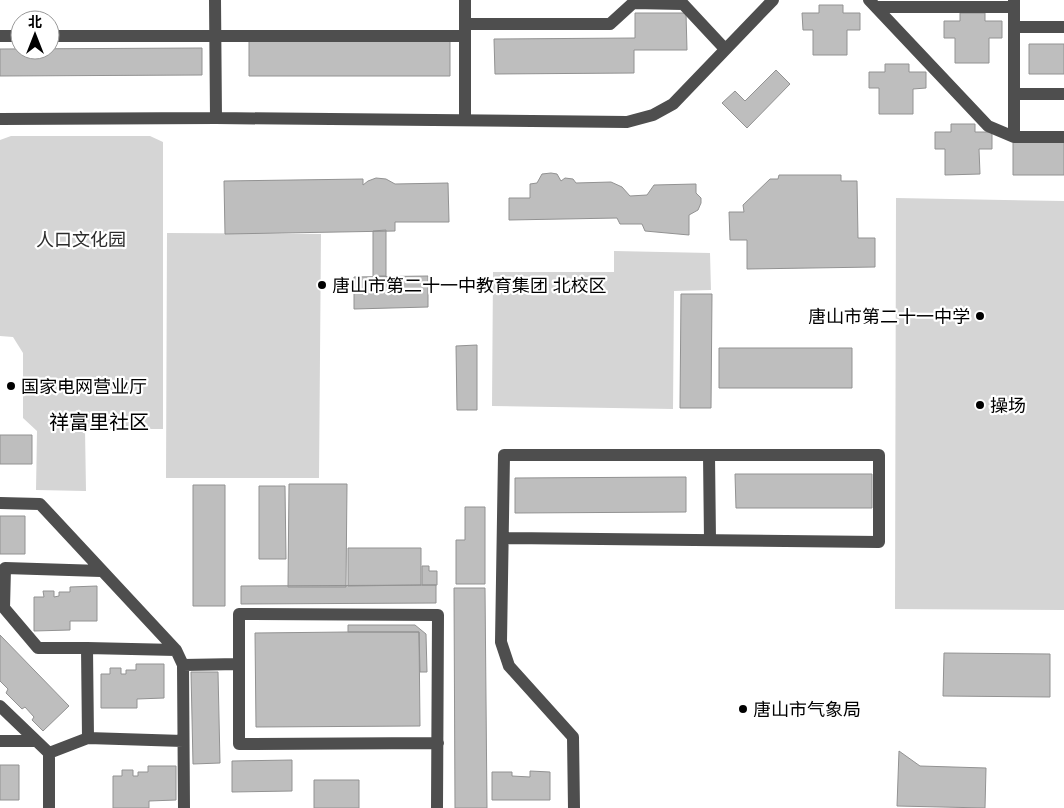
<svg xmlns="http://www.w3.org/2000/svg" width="1064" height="808" font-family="'Space Grotesk','Noto Sans SC',sans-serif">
<rect width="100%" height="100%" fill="#fff"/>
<path fill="#d5d5d5" d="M11,136H150L163,142V429H85L86,491L36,490L37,431L23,418V353L13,337L0,336V140Z
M896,198L1064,201V610L895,609Z
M167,233L321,234L319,478H166Z
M614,251L710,253L711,290L674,291L673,409L492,406L493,272H614Z"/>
<path fill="#bebebe" stroke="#929292" d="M819,5H843V13H860V30H847V55H813V30H803L802,13H819Z
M635,13H686L687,50H634V73L495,74L494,39L635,38Z
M960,13H985V21H1002V38H989V63H955V38H944V21H960Z
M249,40H450V76H249Z
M1029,44H1064V74H1029Z
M202,48V75L0,76V49Z
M885,64H909V72H926V88L913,89V114H879V88H869V72H885Z
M776,70L790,84L747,128L722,103L735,91L745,101Z
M951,124H975V132H992V149H979L980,174L945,175V149H935V132H951Z
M1013,142H1064V175H1013Z
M551,173L557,174L561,181L565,178L573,179L576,183L611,182L622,187L630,196L647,195L654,185L696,184V193L701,198V203L698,210L689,215V235L645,231L642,224H620L617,218L509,220V198H530V184L537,183L542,174Z
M779,175H841V181H857L858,238H875V267L747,269V240H730L729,212H744L743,205L770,179H778Z
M376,178L386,179L395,184L448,183L449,222H395V231L225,234L224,181L363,179V185L368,181Z
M386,230V276H373V231Z
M428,276V307L354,309V277Z
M681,294H712L711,408H680Z
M477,345V410H457L456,346Z
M719,348H852V388H719Z
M0,435H32V464H0Z
M735,474H872V508H736Z
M686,477V512L515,513V478Z
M289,484H347L346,587H288Z
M193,485H225V606H193Z
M259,486H285L286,559H259Z
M465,507H485V584H456V540H465Z
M0,516H25V554H0Z
M348,548H421V585L348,586Z
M422,566H429V571H437V585H422Z
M436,585V603L241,604V586Z
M97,586V621H70V630L34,631V597H44L43,591H54V597L59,596V592H70V587Z
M454,588H485L487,808H455Z
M348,625H415L426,634L427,672H420L419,632H348Z
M348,632H419L420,726L256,727L255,633Z
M0,635L69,706L43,731L32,720L34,717L25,707L22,709L6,693L8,689L0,681Z
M944,653L1050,654V697L943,696Z
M136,664H164V698L137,699V708H101V674H110V668H121V674H126V670H136Z
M191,672H218L220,763L193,764Z
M899,751L920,766L986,768L985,808L897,806Z
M292,760V791L232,792V761Z
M0,765H19V800H0Z
M148,766H176V800L149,801V808H113V776H122V770H133V776H138V772H148Z
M530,771L550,772V800H492V772H512V776L530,777Z
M314,780H359V808H314Z"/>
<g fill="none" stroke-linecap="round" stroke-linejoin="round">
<path stroke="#4e4e4e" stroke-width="12" d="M215,0L216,118
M465,0V120
M869,0L988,126L1014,137H1064
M1014,0V137
M876,7H1014
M465,24H610L633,3L683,4L725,49
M1014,27H1064
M0,36H20
M50,36H465
M1014,94H1064
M0,119L216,118L627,122L653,115L673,104L773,0
M709,455L710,540
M0,503L40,504L176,650L183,665
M504,538L879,542V455H504L501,642L509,666L573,737L574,808
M87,648H38L4,608L5,568L101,571
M0,706L49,753V808
M88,738L87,648L176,650
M0,741H36
M49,753L88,738L183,741
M184,808L183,665L239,664
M437,808L438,615L239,614V744L438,743"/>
</g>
<g fill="#000" stroke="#fff" stroke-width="2">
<circle cx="322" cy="285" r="5"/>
<circle cx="980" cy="316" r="5"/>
<circle cx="11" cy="386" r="5"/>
<circle cx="980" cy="405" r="5"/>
<circle cx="743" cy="709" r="5"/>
</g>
<g text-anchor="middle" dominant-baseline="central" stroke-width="4.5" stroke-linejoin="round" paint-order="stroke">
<g font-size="18" fill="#2c2c2c" stroke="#fff">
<text x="81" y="239">人口文化园</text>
</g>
<g font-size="18" fill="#000" stroke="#fff" text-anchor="start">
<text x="332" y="285">唐山市第二十一中教育集团 北校区</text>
<text x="970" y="316" text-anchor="end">唐山市第二十一中学</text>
<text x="21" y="386">国家电网营业厅</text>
<text x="990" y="405">操场</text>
<text x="753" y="709">唐山市气象局</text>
</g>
<g font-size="20" fill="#000" stroke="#fff">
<text x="99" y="422">祥富里社区</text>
</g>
</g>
<g transform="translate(35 35)"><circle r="24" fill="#ffffff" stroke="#999999"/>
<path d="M0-4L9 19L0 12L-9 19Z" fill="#000000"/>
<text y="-8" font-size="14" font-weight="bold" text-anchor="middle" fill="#000000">北</text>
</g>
</svg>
